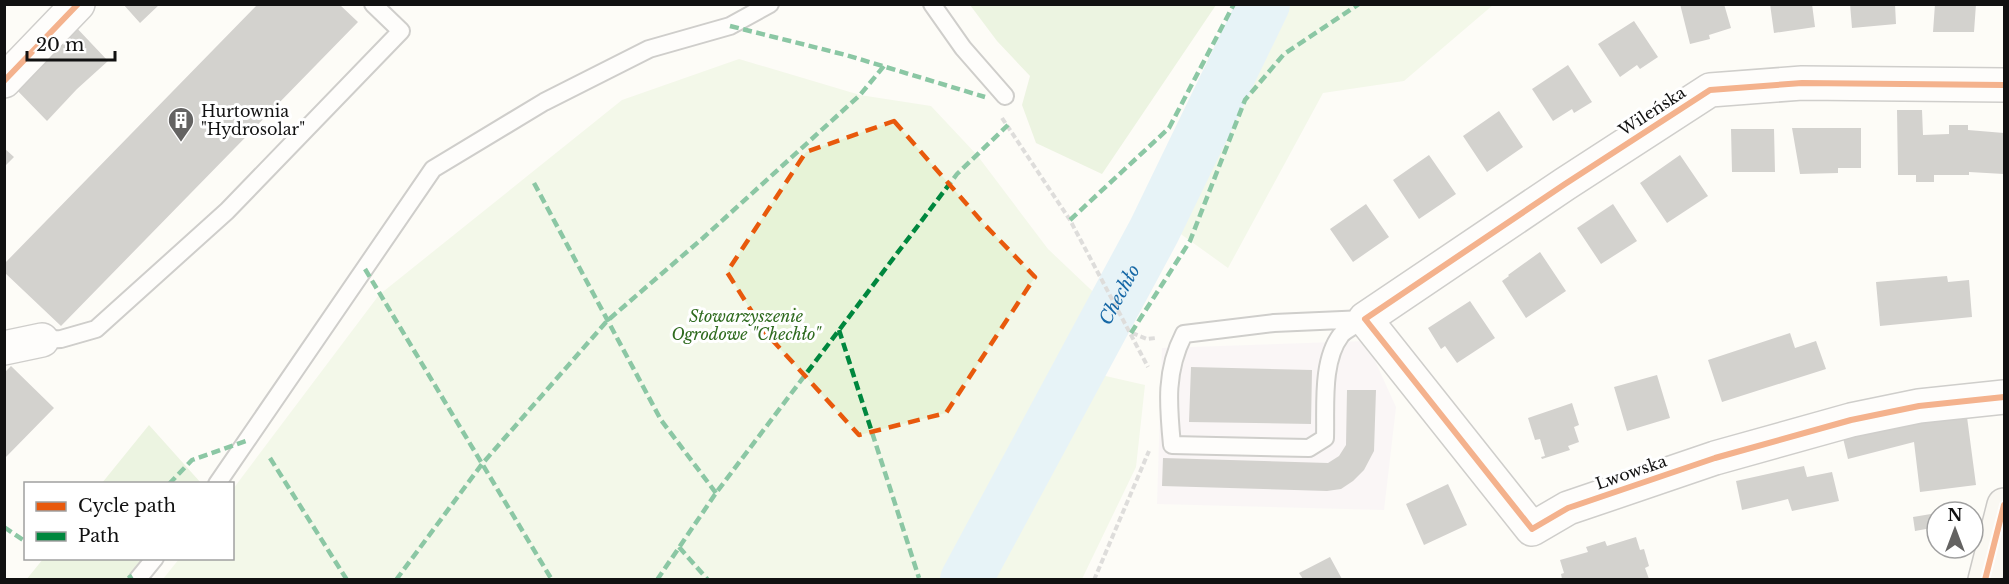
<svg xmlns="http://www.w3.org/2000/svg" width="2009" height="584" font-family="'Libre Baskerville',serif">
<rect width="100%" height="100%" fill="#fdfcf7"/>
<path fill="#f5f0f3" d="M1366,341L1396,407L1384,510L1157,504L1162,348Z"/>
<path fill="#e7f3d7" d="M1283,5H1493L1404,81L1323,93L1228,268L1171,227Z
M739,59L860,95L931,106L977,155L1048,249L1107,305L949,579H163L179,559L232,558L233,489L379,295L622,100Z
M1088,372L1145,385L1136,467L1082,579H981Z"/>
<path fill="#d8eac5" d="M970,5H1216L1102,174L1036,143L1022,105L1030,76L997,41Z
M149,425L201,483H102Z
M43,559H155L137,579L26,580Z"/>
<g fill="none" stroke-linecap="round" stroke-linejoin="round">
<path stroke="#cde8f7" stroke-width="9" d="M1230,37L1241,50
M1086,320L1097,336"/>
<path stroke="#cde8f7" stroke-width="52" id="s1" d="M966,580L1154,231L1264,4"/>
</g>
<path fill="#a19f9c" d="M123,4H160L140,23Z
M1680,4H1724L1731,28L1709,35L1710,39L1690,44Z
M1770,4H1812L1815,27L1774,33Z
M1850,4H1895L1896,24L1852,28Z
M1935,4H1976L1974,32H1933Z
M257,5H340L358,22L61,326L4,272V264Z
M1634,21L1658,57L1640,69L1637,65L1620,77L1598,44Z
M73,24L108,61L77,89L47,121L11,84Z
M1568,65L1592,102L1574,113L1572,109L1553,121L1532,89Z
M1897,110H1922L1923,135L1949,134V125H1968V130L2004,133V174L1969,172V175H1934V182H1916V175H1898Z
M1499,111L1523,147L1487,172L1463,136Z
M1792,128H1861V168H1838V173L1800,174Z
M1731,129H1774L1775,172H1732Z
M4,148L14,157L4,167Z
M1429,155L1456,194L1419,219L1393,180Z
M1680,155L1708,196L1667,223L1640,183Z
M1366,204L1389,237L1353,262L1330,229Z
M1613,204L1637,241L1601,264L1577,228Z
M1540,252L1566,291L1526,318L1502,281L1509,276L1508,275Z
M1947,276L1948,282L1969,280L1972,317L1880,326L1876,282Z
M1470,301L1495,338L1457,363L1445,346L1441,349L1428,328Z
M1790,333L1795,348L1816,341L1826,369L1722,402L1708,360Z
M11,366L54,408L5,458V372Z
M1191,367L1312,370L1311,424L1189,422Z
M1657,375L1670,418L1627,431L1614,387Z
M1347,390H1376L1374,451L1364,470L1353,481L1341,489L1327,491L1162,486L1163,458L1328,463L1339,456L1346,445Z
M1572,403L1579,425L1574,427L1579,442L1568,446L1570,450L1542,459L1541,457L1545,456L1540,439L1535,440L1528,418Z
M1967,417L1976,485L1920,492L1914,442L1848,459L1843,438L1912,424Z
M1804,466L1807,477L1832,472L1839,501L1792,511L1788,499L1742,510L1736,481Z
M1448,484L1467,525L1424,545L1406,504Z
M1937,513V527L1915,531L1913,517Z
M1636,537L1640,550L1644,549L1649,566L1645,568L1649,579H1562L1561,574L1564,573L1560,560L1588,552L1586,547L1605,541L1607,546Z
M1330,557L1342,579H1303L1299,573Z"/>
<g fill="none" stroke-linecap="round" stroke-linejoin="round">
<g stroke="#979795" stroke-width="20">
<path id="lane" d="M932,4L963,48L1005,96
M1365,319C1358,324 1346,329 1341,335C1321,361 1326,407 1325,438L1309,448L1172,445C1168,404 1165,371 1184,334L1274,323Z
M42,340L61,339L96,329L227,211L401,31L373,4
M217,484L433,169L544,102L649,49L730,26L770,4
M137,580L155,558"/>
</g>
<g stroke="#979795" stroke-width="36">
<path id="street" d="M4,81L78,4
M2004,85L1802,83L1710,90L1565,184L1365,319L1532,529L1568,508L1715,458L1851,420L1919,406L2004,397
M4,348L42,340"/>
</g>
<g stroke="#8e8d8b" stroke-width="36">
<path id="secondary" d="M1985,580L2004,505"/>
</g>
<path stroke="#b9b9b8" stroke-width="4" stroke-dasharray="6 3" stroke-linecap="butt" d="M1002,118L1070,220L1148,367
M1132,333L1147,339L1156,338
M1094,580L1149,451"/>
<use href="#lane" stroke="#fffffe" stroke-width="16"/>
<use href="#street" stroke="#fffffe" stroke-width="33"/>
<use href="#secondary" stroke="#f6f4eb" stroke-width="33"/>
<path stroke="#00873e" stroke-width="4.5" stroke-dasharray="9 4.5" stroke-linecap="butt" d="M730,26L846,55L985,97
M534,183L661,420L716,493
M1070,220L1169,128L1234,4
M365,269L552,580
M839,330L919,578
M1131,333L1190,241L1245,100L1284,54L1359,4
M270,458L347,580
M169,484L192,460L246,441
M4,527L26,542
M679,547L708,580
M129,575L132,580
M396,580L482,464L607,321L703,238L860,95L884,66
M657,580L716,493L957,174L1008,125"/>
<g stroke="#fff" stroke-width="10">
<path id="cycleway" d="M4,81L78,4
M2004,85L1802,83L1710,90L1565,184L1365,319L1532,529L1568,508L1715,458L1851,420L1919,406L2004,397
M1985,580L2004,505"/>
</g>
<use href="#cycleway" stroke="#e8590c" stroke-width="6"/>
</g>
<path d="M0 0H2009V584H0ZM894,121L984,224L1035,277L946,413L859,435L764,331L727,272L806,152Z" fill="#fdfcf7" fill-opacity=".55" fill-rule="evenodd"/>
<path fill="none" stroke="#e8590c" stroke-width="4.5" stroke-dasharray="12 8" stroke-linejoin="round" d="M894,121L984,224L1035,277L946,413L859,435L764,331L727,272L806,152Z"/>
<defs>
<g id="building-pin" transform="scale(1.35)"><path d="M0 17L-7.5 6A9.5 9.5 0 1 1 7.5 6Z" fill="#646362" stroke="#fff"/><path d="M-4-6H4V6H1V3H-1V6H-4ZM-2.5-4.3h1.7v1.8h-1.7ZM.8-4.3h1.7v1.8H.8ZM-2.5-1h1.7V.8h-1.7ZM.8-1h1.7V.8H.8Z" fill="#fff"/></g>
</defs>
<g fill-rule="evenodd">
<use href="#building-pin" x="181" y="120"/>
</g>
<g text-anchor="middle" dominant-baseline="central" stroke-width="6" stroke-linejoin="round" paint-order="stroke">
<g font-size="16" fill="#111" stroke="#fff" text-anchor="start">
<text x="201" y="111">Hurtownia<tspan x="201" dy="18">"Hydrosolar"</tspan></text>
</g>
<g font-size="16" fill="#111" stroke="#fff">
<text transform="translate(1652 111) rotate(-33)">Wileńska</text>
<text transform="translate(1631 472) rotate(-19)">Lwowska</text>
</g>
<g font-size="16" font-style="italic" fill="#2f6b1f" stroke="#fff">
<text x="746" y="316">Stowarzyszenie<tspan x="746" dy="18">Ogrodowe "Chechło"</tspan></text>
</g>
<g font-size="18" font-style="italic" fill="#1768a6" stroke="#fff">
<text stroke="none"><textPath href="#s1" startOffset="324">Chechło</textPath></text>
</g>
</g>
<rect width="2009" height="584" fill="none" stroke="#111111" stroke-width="12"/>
<rect x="24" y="482" width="210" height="78" fill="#ffffff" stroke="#a0a0a0" stroke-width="1.5"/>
<rect x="36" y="502" width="30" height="9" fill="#e8590c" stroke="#a0a0a0" stroke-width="1.5"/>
<text x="78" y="512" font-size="18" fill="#111111">Cycle path</text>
<rect x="36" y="532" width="30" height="9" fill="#00873e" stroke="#a0a0a0" stroke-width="1.5"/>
<text x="78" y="542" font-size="18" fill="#111111">Path</text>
<g transform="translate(1955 530)"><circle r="28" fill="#ffffff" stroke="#a0a0a0" stroke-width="1.5"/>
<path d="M0-4.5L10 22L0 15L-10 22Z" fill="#646362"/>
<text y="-9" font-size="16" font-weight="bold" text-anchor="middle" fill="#111111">N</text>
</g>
<path d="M27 51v9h88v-9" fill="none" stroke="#111111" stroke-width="3"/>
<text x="36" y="51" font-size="18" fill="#111111" stroke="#ffffff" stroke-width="4.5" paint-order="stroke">20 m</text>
</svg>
